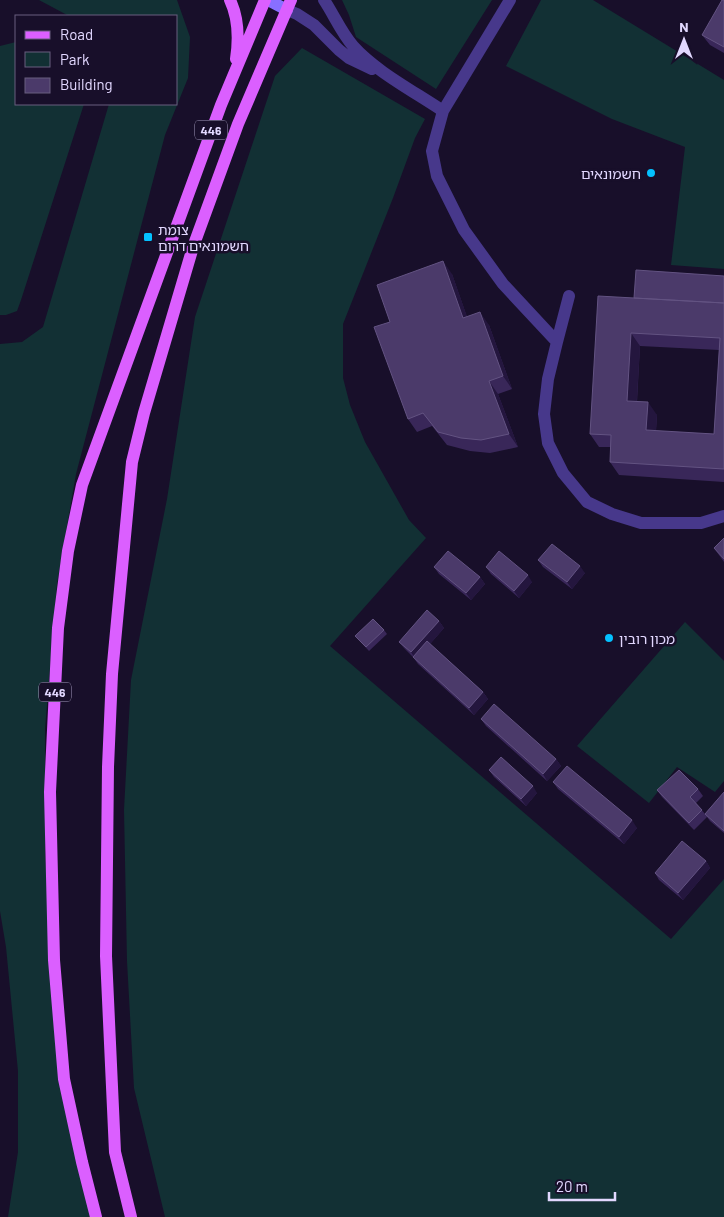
<svg xmlns="http://www.w3.org/2000/svg" width="724" height="1217" font-family="Barlow,'Noto Sans Hebrew',sans-serif">
<rect width="100%" height="100%" fill="#180f2a"/>
<path fill="#123034" d="M39,0H177L190,37L188,78L165,135L76,474L57,584L45,729V852L52,984L90,1217H8L18,1152V1071L6,947L0,911V344L22,342L43,327L109,104H176V16H69Z
M342,0H492L436,89L356,37L349,15Z
M541,0H593L724,80V269L671,265L685,147L612,119L506,66Z
M16,42V104H84L21,300L17,311L6,315H0V46Z
M302,48L425,119L415,138L393,198L343,324V378L350,405L365,442L409,520L426,538L330,646L671,939L724,879V1217H165L134,1088L127,961L124,810L131,680L167,499L195,317L275,76Z
M685,622L724,661V781L715,792L677,767L649,803L577,746Z"/>
<g fill="none" stroke-linecap="round" stroke-linejoin="round">
<path stroke="#47388b" stroke-width="12" d="M324,0C334,15 341,32 353,46C375,71 415,92 443,111
M510,0L443,111L432,151L437,176L464,230L503,284L557,342
M287,10L297,14L314,25L339,50L349,58L372,69
M569,296L557,342L548,379L544,414L548,443L563,473L587,502L612,514L641,523H701L724,516"/>
<path stroke="#886fff" stroke-width="12" d="M268,0L287,10"/>
<path stroke="#db5fff" stroke-width="12" d="M230,0C239,19 239,39 236,59
M96,1217L82,1162L64,1079L54,960L50,792L58,628L68,551L82,485L221,105L265,0
M131,1217L115,1152L106,956L108,767L112,674L132,462L144,413L193,247L238,124L291,0"/>
</g>
<path fill="#392759" fill-rule="evenodd" d="M724,0V53L710,45L702,35Z
M452,274L467,317L489,325L512,389L498,394L518,447L490,453L470,451L447,445L432,426L417,432L408,419Z
M724,276V482L619,475L610,462L611,447H599L590,434L634,298ZM640,346L719,350L714,434L656,431L657,415L637,402Z
M714,548L724,559V562Z
M538,560L585,573L572,589L543,567Z
M434,567L480,577L485,584L471,600L439,574Z
M486,567L532,582L519,598L491,574Z
M439,621L444,628L430,644L483,692L488,699L474,715L418,664L413,657L404,648L399,642Z
M384,630L387,634L369,651L355,636Z
M481,719L556,759L561,766L547,781L486,726Z
M489,770L537,793L526,806L494,777Z
M553,782L637,828L624,844L558,789Z
M698,789L703,796L696,803L705,814L724,792V833L710,821L707,817L694,830L662,797L657,790Z
M706,861L710,868L683,900L659,880L655,873Z"/>
<path fill="#24163e" d="M443,261L452,274L472,331L463,318Z
M480,312L489,325L512,389L503,376Z
M631,333L640,346L636,414L627,401Z
M489,381L498,394L518,447L509,434Z
M648,402L657,415L655,443L646,430Z
M580,566L585,573L572,589L567,582Z
M528,575L532,582L519,598L514,591Z
M480,577L485,584L471,600L466,593Z
M439,621L444,628L416,660L411,652Z
M483,692L488,699L474,715L469,708Z
M556,759L561,766L547,781L543,774Z
M533,786L537,793L526,806L521,799Z
M632,820L637,828L624,844L619,837Z
M706,861L710,868L683,900L678,893Z"/>
<path fill="#4b3a6a" stroke="#635382" fill-rule="evenodd" d="M722,0H724V47L702,35Z
M443,261L463,318L480,312L503,376L489,381L509,434L481,440L461,438L438,432L423,413L408,419L374,327L390,322L377,285Z
M636,270L724,276V303L634,298Z
M598,296L724,303V469L610,462L611,435L590,434ZM631,333L720,338L714,434L646,430L648,402L627,401Z
M724,538V559L714,548Z
M552,544L580,566L567,582L538,560Z
M448,551L480,577L466,593L434,567Z
M499,551L528,575L514,591L486,567Z
M427,610L439,621L411,652L399,642Z
M373,619L384,630L366,647L355,636Z
M427,641L483,692L469,708L413,657Z
M494,704L556,759L543,774L481,719Z
M501,757L533,786L521,799L489,770Z
M567,766L632,820L619,837L553,782Z
M679,770L698,789L690,797L702,810L689,823L657,790Z
M724,792V831L705,814Z
M682,841L706,861L678,893L655,873Z"/>
<g fill="#04c1ff" stroke="#180f2a" stroke-width="2">
<circle cx="651" cy="173" r="5"/>
<rect x="143" y="232" width="10" height="10" rx="2.5"/>
<circle cx="609" cy="638" r="5"/>
</g>
<g text-anchor="middle" dominant-baseline="central" stroke-width="5" stroke-linejoin="round" paint-order="stroke">
<g fill="#180f2a" stroke="#a59cbf" stroke-width="1">
<rect x="195" y="120.5" width="32" height="19" rx="4"/>
<rect x="39" y="682.5" width="32" height="19" rx="4"/>
</g>
<g font-size="12" font-weight="bold" fill="#e2d8ff">
<text x="211" y="130">446</text>
<text x="55" y="692">446</text>
</g>
<g font-size="14" fill="#e2d8ff" stroke="#180f2a" text-anchor="start">
<text x="641" y="173" text-anchor="end">חשמונאים</text>
<text x="158" y="229">צומת<tspan x="158" dy="16">חשמונאים דרום</tspan></text>
<text x="619" y="638">מכון רובין</text>
</g>
</g>
<rect x="15" y="15" width="162" height="90" fill="#180f2a" stroke="#695f7f"/>
<rect x="25" y="31" width="25" height="8" fill="#db5fff" stroke="#695f7f"/>
<text x="60" y="40" font-size="15" fill="#e2d8ff">Road</text>
<rect x="25" y="52" width="25" height="15" fill="#123034" stroke="#695f7f"/>
<text x="60" y="65" font-size="15" fill="#e2d8ff">Park</text>
<rect x="25" y="78" width="25" height="15" fill="#4b3a6a" stroke="#695f7f"/>
<text x="60" y="90" font-size="15" fill="#e2d8ff">Building</text>
<g transform="translate(684 40)" stroke="#180f2a" stroke-width="4" paint-order="stroke">
<path d="M0-4L9 19L0 12L-9 19Z" fill="#e2d8ff"/>
<text y="-8" font-size="14" font-weight="bold" text-anchor="middle" fill="#e2d8ff">N</text>
</g>
<path d="M549 1192v8h66v-8" fill="none" stroke="#e2d8ff" stroke-width="2.5"/>
<text x="556" y="1192" font-size="15" fill="#e2d8ff" stroke="#180f2a" stroke-width="4" paint-order="stroke">20 m</text>
</svg>
